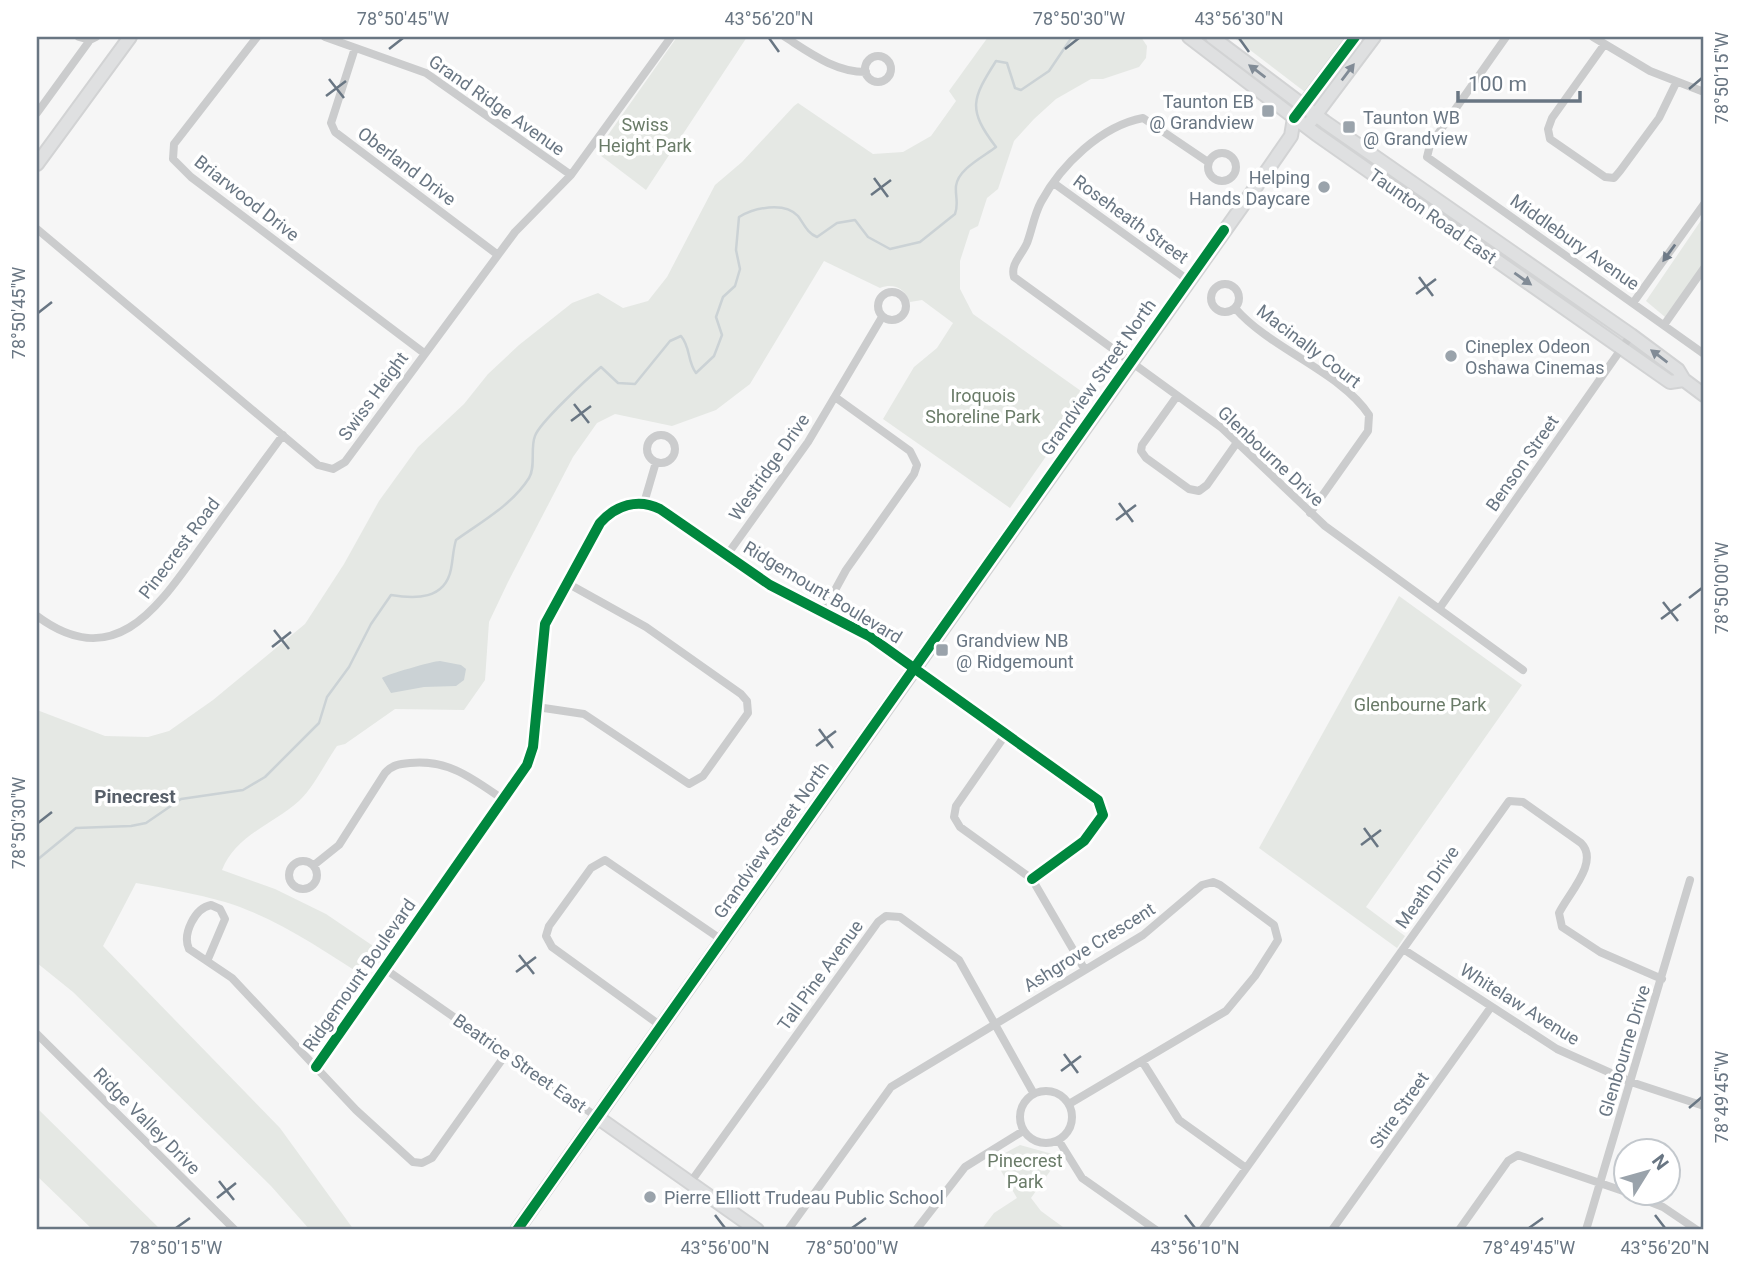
<svg xmlns="http://www.w3.org/2000/svg" width="1741" height="1267" font-family="Roboto,sans-serif">
<rect width="100%" height="100%" fill="#f6f6f6"/>
<path fill="#e5e8e4" d="M677,37H747L646,190L596,152Z
M988,37H1141L1147,46L1146,58L1139,67L1103,79H1091L1056,99L1034,119L1014,141L998,189L987,198L978,226L970,230L960,261V289L973,314L1088,396L1010,508L883,419L914,367L937,348L953,323L922,300L910,302C904,288 894,283 880,288L824,261L750,384L716,410L672,426L615,414L597,423L573,457L508,582L489,622L485,680L464,710L395,709L345,744L337,746C325,763 314,787 299,801C272,825 236,835 222,870L275,889L326,914L385,954L367,978C322,950 277,918 225,902C196,894 166,888 136,883L103,946L280,1128L354,1230H310L271,1186L73,992L37,963V710L105,736L148,737L169,731L213,700L305,624L344,564L379,501L418,447L464,404L488,374L519,345L572,303L598,293L623,308L648,301L667,277L715,185L742,162L794,106L798,103L873,154L903,152L931,136L956,101L949,91Z
M1233,37H1346L1305,92Z
M1704,216V264L1665,317L1646,301Z
M1399,596L1522,685L1366,907L1405,936L1397,948L1259,848Z
M37,1108L161,1230H93L37,1176Z
M1020,1145L1056,1155L1058,1160L1031,1198L1041,1211L1067,1230H981L994,1213L1017,1198L994,1159Z"/>
<path fill="#cbd2d5" d="M440,661L461,665L466,669L464,680L456,686L424,687L391,693L382,678C385,675 433,661 440,661Z"/>
<g fill="none" stroke-linecap="round" stroke-linejoin="round">
<path stroke="#cbd2d5" stroke-width="2.5" d="M37,860L76,828L131,826L146,823L181,799L243,790L265,777L319,723L327,697L349,667L371,624L391,595C415,599 445,600 451,569C453,559 453,550 456,540C481,522 512,505 529,478C536,467 530,448 535,436C539,423 588,378 601,367L618,383L635,384L670,341L681,336C691,348 687,361 696,373L714,356L722,335L716,317L723,297L735,286L740,269L736,250L739,217C754,208 784,201 798,216C804,224 807,233 817,237L837,223L855,220L868,237L890,249L920,242L955,214C959,204 955,196 956,186C958,169 983,157 996,147C967,109 972,99 996,61L1007,63L1015,88L1021,90L1049,71L1072,37"/>
<g stroke="#d2d3d4" stroke-width="16">
<path id="secondary" d="M1189,37L1316,134L1670,382L1684,380
M1212,37L1325,122L1631,335L1678,370L1684,380L1704,395
M1311,121L1374,37
M37,164L130,37
M597,1117L757,1230
M517,1230L1255,188L1291,136L1294,118L1355,37"/>
</g>
<path stroke="#cbcccd" stroke-width="8" d="M79,37L90,40L96,37
M257,37L174,144L173,159L191,177L424,353
M325,37L426,73L571,175
M785,37C810,53 835,72 866,72
M1506,37L1430,145L1427,157L1704,354
M1593,37L1650,71L1704,92
M1604,45L1552,118L1548,129L1550,139L1605,177L1614,178L1620,171L1659,118L1676,83
M355,48L331,123L335,132L498,255
M865 69a13 13 0 1 1 26 0a13 13 0 1 1-26 0Z
M37,113L90,40
M1208 167a14 14 0 1 1 28 0a14 14 0 1 1-28 0Z
M1208,162L1143,118C1101,126 1061,165 1041,202C1034,215 1032,230 1027,243C1022,255 1010,264 1014,277L1222,428L1325,526L1523,670
M1055,184L1188,280
M37,229L318,465L333,469L345,462L515,232L571,175L671,37
M1211 298a14 14 0 1 1 28 0a14 14 0 1 1-28 0Z
M878 306a14 14 0 1 1 28 0a14 14 0 1 1-28 0Z
M1633,303L1704,204
M1235,308C1270,349 1341,372 1369,415L1368,431L1310,513
M1664,325L1704,268
M1177,396L1142,445L1141,451L1146,458L1189,489L1199,491L1207,485L1238,441
M647 449a14 14 0 1 1 28 0a14 14 0 1 1-28 0Z
M644,503L656,462
M727,555L808,442L882,317
M1439,609L1631,335
M823,612L846,570L914,474L917,465L910,451L835,397
M37,616C119,677 163,599 207,539C232,504 258,469 283,435
M537,707L584,714L689,784L703,776L748,713L747,701L741,694L646,627L567,583
M1006,734L956,806L954,817L960,827L1032,879L1085,970
M289 875a14 14 0 1 1 28 0a14 14 0 1 1-28 0Z
M314,865L339,845L385,773C392,765 399,764 410,763C449,759 473,779 504,800
M1403,949L1557,1049L1631,1082L1704,1106
M208,959L225,919L220,909L211,905C195,908 182,934 189,949L232,978L356,1110L413,1162L422,1163L432,1158L506,1054
M385,969L597,1117
M661,1026L552,947L546,936L549,926L591,868L605,860L722,940
M37,1034L235,1230
M1142,1061L1179,1120L1246,1168
M316,1067L527,765L533,747L545,624L600,523C616,505 638,498 660,509L770,585L869,636L1098,800L1103,815L1084,841L1032,879
M1020 1117a26 26 0 1 1 52 0a26 26 0 1 1-52 0Z
M1059,1141L1082,1178L1156,1230
M690,1183L878,922L886,916L900,917L959,960L1034,1094
M1630,1194L1663,1207L1697,1230
M788,1230L891,1087L1143,935L1202,885L1213,882L1220,885L1274,925L1278,940L1255,976L1226,1011L1069,1104
M916,1230L965,1167L1023,1131
M1202,1230L1509,801L1523,802L1581,843C1600,862 1568,894 1559,913L1562,927L1600,952L1662,979
M1332,1230L1491,1007
M1459,1230L1508,1161L1518,1155L1626,1192
M1586,1230L1690,880"/>
<use href="#secondary" stroke="#dfe0e1" stroke-width="12"/>
<g stroke="#fff" stroke-width="15">
<path id="cycleway" d="M1294,118L1355,37
M316,1067L527,765L533,747L545,624L600,523C616,505 638,498 660,509L770,585L869,636L1098,800L1103,815L1084,841L1032,879
M517,1230L1224,230"/>
</g>
<use href="#cycleway" stroke="#00873e" stroke-width="10"/>
</g>
<defs><path id="oneway-solid" d="M-6-.8H1V-3.2L6.5 0L1 3.2V.8H-6Z" transform="scale(1.75)"/></defs>
<g fill="#818b96">
<use href="#oneway-solid" transform="translate(1257 71) rotate(-143)"/>
<use href="#oneway-solid" transform="translate(1348 72) rotate(-53)"/>
<use href="#oneway-solid" transform="translate(1523 279) rotate(35)"/>
<use href="#oneway-solid" transform="translate(1659 356) rotate(-143)"/>
</g>
<use fill="#6e7a87" href="#oneway-solid" transform="translate(1669 253) rotate(126)"/>
<path fill="none" stroke="#697683" stroke-width="2.5" d="M769,38L779,52M1239,38L1249,52M389,49L403,38M1065,49L1079,38M329,79L344,98M1689,89L1702,78M326,96L346,81M874,178L888,197M871,195L891,180M1419,277L1433,296M1416,294L1436,279M38,313L52,302M574,404L589,423M571,421L591,406M1119,503L1133,522M1116,520L1136,505M1689,598L1702,588M1663,602L1678,621M1661,619L1681,604M274,630L289,649M272,647L291,632M819,729L833,748M816,746L836,731M38,823L52,812M1364,828L1378,847M1361,845L1381,830M519,955L534,974M516,972L536,957M1064,1054L1078,1073M1061,1071L1081,1056M1689,1108L1702,1097M219,1181L234,1200M217,1198L236,1183M715,1215L725,1228M1185,1215L1195,1228M1655,1215L1665,1228M176,1228L190,1218M852,1228L866,1218M1529,1228L1543,1218"/>
<g fill="#9aa3ab" stroke="#fff" stroke-width="2.5">
<rect x="1261" y="104" width="14" height="14" rx="3.5"/>
<rect x="1342" y="120" width="14" height="14" rx="3.5"/>
<circle cx="1324" cy="187" r="7"/>
<circle cx="1451" cy="356" r="7"/>
<rect x="935" y="643" width="14" height="14" rx="3.5"/>
<circle cx="650" cy="1197" r="7"/>
</g>
<g text-anchor="middle" dominant-baseline="central" stroke-width="7" stroke-linejoin="round" paint-order="stroke">
<g font-size="18" fill="#697683" stroke="#fff" text-anchor="start">
<text x="1254" y="101" text-anchor="end">Taunton EB<tspan x="1254" dy="21">@ Grandview</tspan></text>
<text x="1363" y="117">Taunton WB<tspan x="1363" dy="21">@ Grandview</tspan></text>
<text x="1310" y="177" text-anchor="end">Helping<tspan x="1310" dy="21">Hands Daycare</tspan></text>
<text x="1465" y="346">Cineplex Odeon<tspan x="1465" dy="21">Oshawa Cinemas</tspan></text>
<text x="956" y="640">Grandview NB<tspan x="956" dy="21">@ Ridgemount</tspan></text>
<text x="664" y="1197">Pierre Elliott Trudeau Public School</text>
</g>
<g font-size="18" fill="#697683" stroke="#fff">
<text transform="translate(497 105) rotate(35)">Grand Ridge Avenue</text>
<text transform="translate(407 166) rotate(37)">Oberland Drive</text>
<text transform="translate(247 198) rotate(38)">Briarwood Drive</text>
<text transform="translate(1433 216) rotate(35)">Taunton Road East</text>
<text transform="translate(1131 219) rotate(36)">Roseheath Street</text>
<text transform="translate(1575 242) rotate(35)">Middlebury Avenue</text>
<text transform="translate(1309 346) rotate(37)">Macinally Court</text>
<text transform="translate(1098 377) rotate(-55)">Grandview Street North</text>
<text transform="translate(373 396) rotate(-54)">Swiss Height</text>
<text transform="translate(1271 456) rotate(43)">Glenbourne Drive</text>
<text transform="translate(1522 463) rotate(-55)">Benson Street</text>
<text transform="translate(769 467) rotate(-55)">Westridge Drive</text>
<text transform="translate(179 548) rotate(-53)">Pinecrest Road</text>
<text transform="translate(823 592) rotate(31)">Ridgemount Boulevard</text>
<text transform="translate(771 840) rotate(-55)">Grandview Street North</text>
<text transform="translate(1427 887) rotate(-55)">Meath Drive</text>
<text transform="translate(1089 947) rotate(-32)">Ashgrove Crescent</text>
<text transform="translate(359 975) rotate(-55)">Ridgemount Boulevard</text>
<text transform="translate(820 975) rotate(-54)">Tall Pine Avenue</text>
<text transform="translate(1520 1004) rotate(32)">Whitelaw Avenue</text>
<text transform="translate(1624 1051) rotate(-73)">Glenbourne Drive</text>
<text transform="translate(520 1063) rotate(35)">Beatrice Street East</text>
<text transform="translate(1399 1110) rotate(-55)">Stire Street</text>
<text transform="translate(147 1121) rotate(45)">Ridge Valley Drive</text>
</g>
<g font-size="18" fill="#6a7b68" stroke="#fff">
<text x="645" y="124">Swiss<tspan x="645" dy="21">Height Park</tspan></text>
<text x="983" y="395">Iroquois<tspan x="983" dy="21">Shoreline Park</tspan></text>
<text x="1420" y="704">Glenbourne Park</text>
<text x="1025" y="1160">Pinecrest<tspan x="1025" dy="21">Park</tspan></text>
</g>
<g font-size="19" font-weight="bold" fill="#575f69" stroke="#fff">
<text x="135" y="796">Pinecrest</text>
</g>
</g>
<rect width="1741" height="1267" fill="none" stroke="#ffffff" stroke-width="77"/>
<g transform="translate(1647 1172) rotate(53)"><circle r="33" fill="#ffffff" stroke="#c3c8cd" stroke-width="2"/>
<path d="M0-5L12 26L0 18L-12 26Z" fill="#9aa3ab"/>
<text y="-10" font-size="19" font-weight="bold" text-anchor="middle" fill="#697683">N</text>
</g>
<path d="M1458 91v10h122v-10" fill="none" stroke="#697683" stroke-width="3.5"/>
<text x="1468" y="91" font-size="21" fill="#697683" stroke="#ffffff" stroke-width="5" paint-order="stroke">100 m</text>
<rect x="38" y="38" width="1664" height="1190" fill="none" stroke="#697683" stroke-width="2.5"/>
<g font-size="18" text-anchor="middle" fill="#697683">
<text x="403" y="25">78°50'45"W</text>
<text x="769" y="25">43°56'20"N</text>
<text x="1079" y="25">78°50'30"W</text>
<text x="1239" y="25">43°56'30"N</text>
<text transform="translate(1722 78) rotate(-90)" y="6">78°50'15"W</text>
<text transform="translate(19 313) rotate(-90)" y="6">78°50'45"W</text>
<text transform="translate(1722 588) rotate(-90)" y="6">78°50'00"W</text>
<text transform="translate(19 823) rotate(-90)" y="6">78°50'30"W</text>
<text transform="translate(1722 1097) rotate(-90)" y="6">78°49'45"W</text>
<text x="176" y="1254">78°50'15"W</text>
<text x="725" y="1254">43°56'00"N</text>
<text x="852" y="1254">78°50'00"W</text>
<text x="1195" y="1254">43°56'10"N</text>
<text x="1529" y="1254">78°49'45"W</text>
<text x="1665" y="1254">43°56'20"N</text>
</g>
</svg>
